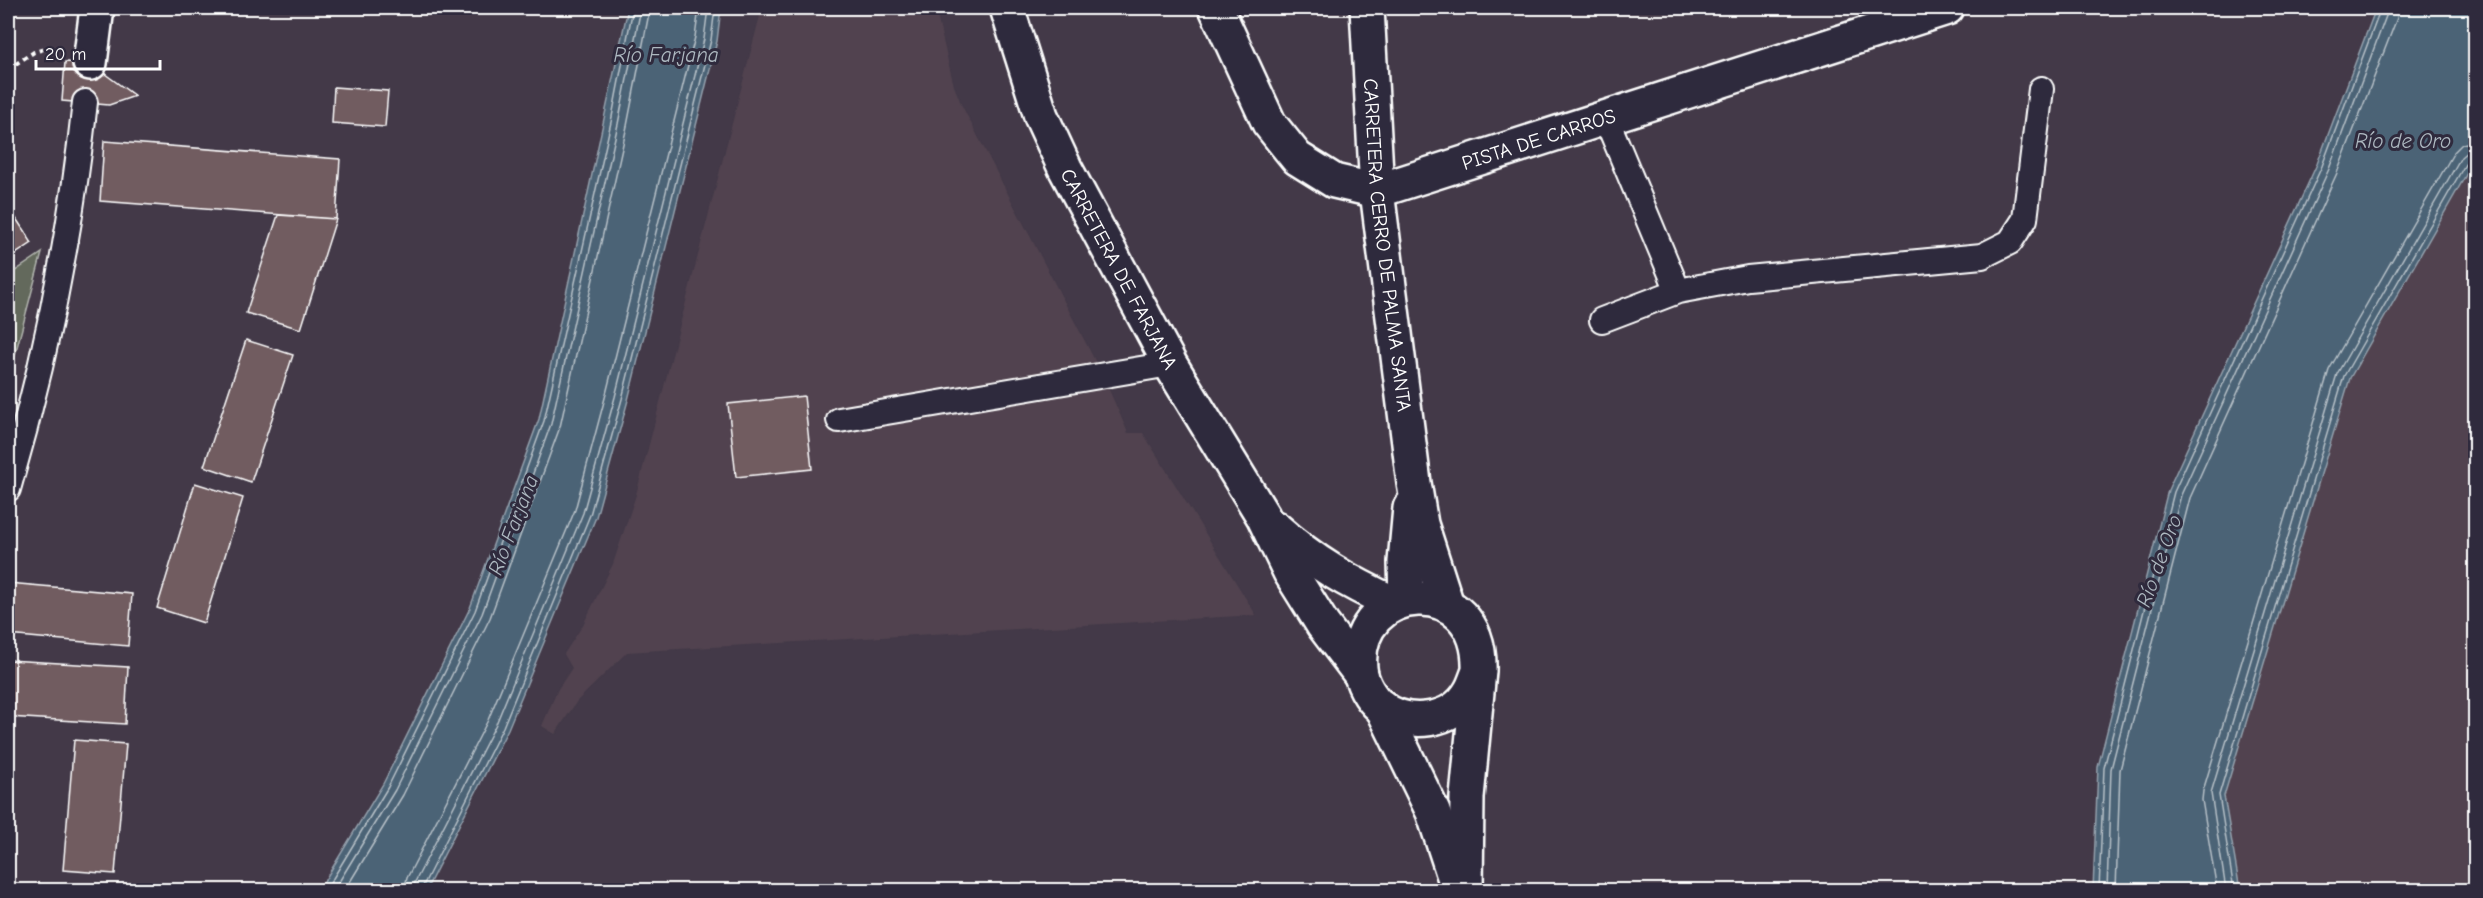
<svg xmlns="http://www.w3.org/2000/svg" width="2483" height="898" font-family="'Comic Neue',sans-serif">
<rect width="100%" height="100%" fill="#433948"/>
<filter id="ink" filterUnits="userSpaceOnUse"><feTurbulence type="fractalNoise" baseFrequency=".0167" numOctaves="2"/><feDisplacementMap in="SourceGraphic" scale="12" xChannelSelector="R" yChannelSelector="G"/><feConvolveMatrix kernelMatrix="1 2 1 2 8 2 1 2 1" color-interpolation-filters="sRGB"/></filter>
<g filter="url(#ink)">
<path fill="#51434f" d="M762,8H935L954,86L962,106L1103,376L1128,433H1143L1256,615L627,652L577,701L555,734L542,726L558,689L572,668L564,654L583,625L613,564L636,495Z
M2475,159V890H2240L2224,796L2302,462Z"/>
<path fill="#63695c" stroke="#b1b4ae" stroke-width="1.5" d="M42,253L8,381V276Z"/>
<path fill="#4c6376" stroke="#94a1ad" stroke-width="1.5" d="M628,8H721L717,41L628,400L596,517L508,729L426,890H319L383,784L470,608L539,419Z
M2376,8H2475V159L2350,378L2224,796L2240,890H2093L2098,767L2168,490L2317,164Z"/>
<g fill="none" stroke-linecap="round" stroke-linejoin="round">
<path stroke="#b7c1c8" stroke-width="1.5" d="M326,890L388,787L475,611L544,421L611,122L633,8
M334,890L395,790L482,614L551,424L618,124L641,8
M345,890L403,795L490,618L560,427L627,126L650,8
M404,890L407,878L488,720L575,510L606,394L695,37L699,8
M413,890L415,882L496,724L583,513L615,397L704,39L708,8
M421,890L503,727L590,515L622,399L711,40L715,8
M2099,890L2104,768L2174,492L2322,166L2381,8
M2107,890L2111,769L2181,495L2329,169L2389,8
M2116,890L2120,770L2190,498L2337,173L2397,18L2398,8
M2217,890L2202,800L2203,791L2329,370L2454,152L2462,144L2476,141
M2226,890L2211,793L2337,374L2461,157L2468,151L2476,150
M2234,890L2219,795L2344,376L2467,161L2476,158"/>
</g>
<path fill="#715b60" stroke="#fff" stroke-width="1.5" d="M65,62L90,63L135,96L109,105L62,101Z
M334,87L388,91L385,127L332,123Z
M104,141L340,159L336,219L100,201Z
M8,206L32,243L8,259Z
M278,215L336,219L301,329L246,313Z
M246,340L293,355L251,482L204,466Z
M804,396L812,469L736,477L728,404Z
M195,483L243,498L204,623L157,608Z
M8,583L132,594L128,646L8,635Z
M8,660L128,667L125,724L8,717Z
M74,740L126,744L115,874L63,870Z"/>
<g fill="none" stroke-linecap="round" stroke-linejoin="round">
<g stroke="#fff" stroke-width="28">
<path id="lane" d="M1606,118L1678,291
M1602,320L1678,291L1748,278L1982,256L2010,242L2025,219L2041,89
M839,420L1170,364
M8,489C45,363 71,234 85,102"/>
</g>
<g stroke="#fff" stroke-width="38">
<g id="street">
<path id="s1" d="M1216,8L1269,123L1297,158L1334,181L1377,191L1947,8"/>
<path d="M90,63L97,8"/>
</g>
</g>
<g stroke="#fff" stroke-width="38">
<g id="secondary">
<path id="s2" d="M1007,8L1041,116L1065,168L1170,364L1263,516L1290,572L1323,625L1361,675"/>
<path id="s3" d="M1367,8L1377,191L1414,483L1421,524L1447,605"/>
<path d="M1275,528C1314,563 1348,582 1395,604"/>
<path d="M1406,600L1405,562L1410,508"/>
<path d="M1382,707L1433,812L1456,882"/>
<path d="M1466,890L1467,797L1479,671C1483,570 1352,581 1360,668C1361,682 1370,698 1381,707C1408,728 1453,722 1470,692C1474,686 1476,678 1479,671"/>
</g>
</g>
<path stroke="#fff" stroke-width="4" stroke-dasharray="4.5 4.5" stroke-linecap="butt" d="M8,69L34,52L55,46"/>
<use href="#lane" stroke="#2f2a3d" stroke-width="24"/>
<use href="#street" stroke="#2f2a3d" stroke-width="33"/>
<use href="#secondary" stroke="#2f2a3d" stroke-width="33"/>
</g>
</g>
<g text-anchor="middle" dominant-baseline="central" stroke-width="6" stroke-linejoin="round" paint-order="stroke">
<g font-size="20" fill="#fff" stroke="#2f2a3d">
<text stroke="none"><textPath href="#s1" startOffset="429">PISTA DE CARROS</textPath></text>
<text stroke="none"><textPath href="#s3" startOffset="238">CARRETERA CERRO DE PALMA SANTA</textPath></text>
<text stroke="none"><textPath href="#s2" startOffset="285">CARRETERA DE FARJANA</textPath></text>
</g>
<g font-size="21" font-style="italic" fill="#aeb9c1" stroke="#2f2a3d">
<text x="666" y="55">Río Farjana</text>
<text x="2403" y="141">Río de Oro</text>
<text transform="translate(513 525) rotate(-69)">Río Farjana</text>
<text transform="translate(2159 561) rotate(-70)">Río de Oro</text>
</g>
</g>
<rect width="2483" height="898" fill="none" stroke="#2f2a3d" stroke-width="30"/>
<rect x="15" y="15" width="2453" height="868" fill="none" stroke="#fff" stroke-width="2" filter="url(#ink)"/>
<path d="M36 60v9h124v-9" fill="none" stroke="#ffffff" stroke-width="3"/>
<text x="45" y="60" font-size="18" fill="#ffffff" stroke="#2f2a3d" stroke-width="4.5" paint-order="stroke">20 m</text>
</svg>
